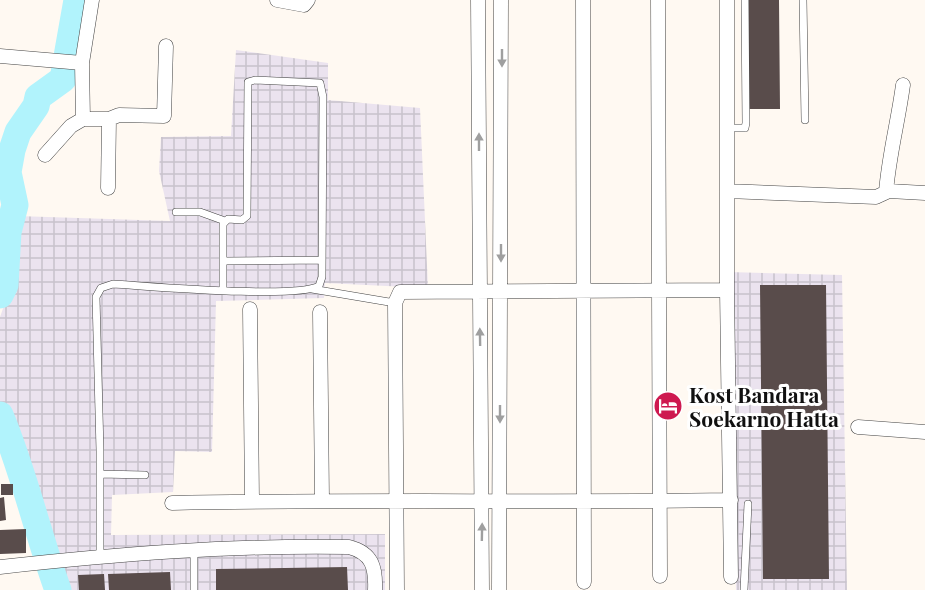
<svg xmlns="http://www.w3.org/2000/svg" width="925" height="590" font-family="'Playfair Display',serif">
<defs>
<pattern id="industrial-grid" width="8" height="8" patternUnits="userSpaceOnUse" patternTransform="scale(1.5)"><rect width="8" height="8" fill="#ebe3ef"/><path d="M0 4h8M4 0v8" fill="none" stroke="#c8c2cc"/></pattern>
</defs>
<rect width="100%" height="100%" fill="#fff9f2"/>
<path fill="url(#industrial-grid)" d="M236,50L328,63V100L420,108L428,288L325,283L324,298L216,301L212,452L175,451L173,492L112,495L111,535L385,534V590H52L30,537L0,421V317L13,280L17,216L170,221L159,171L161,137L231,136Z
M728,272L842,275L847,590H736Z"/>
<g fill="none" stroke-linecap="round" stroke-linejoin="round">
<path stroke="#b1f3fc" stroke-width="27" d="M0,295L5,285L8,232L15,205L8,172L12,150L18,132L36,106L38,97L63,79L77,0
M0,415C24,472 37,532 58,590"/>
</g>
<path fill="#594c4b" d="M746,0H779L780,109H747Z
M760,285H826L829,579H763Z
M1,484H13V495H1Z
M4,497L6,520L0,521V498Z
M26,529V553L0,554V530Z
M347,567L348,590H216V569Z
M170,572L171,590H109L108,574Z
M104,574L105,590H79L78,575Z"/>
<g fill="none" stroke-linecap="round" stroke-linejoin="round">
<g stroke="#434343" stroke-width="8">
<path id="service" d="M803,0L805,120
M728,128H745L746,123L745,0
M176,212H200L225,221
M224,261L322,260
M312,289L395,303
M100,474L145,475
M194,551V590
M100,555V451L96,297L101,288L113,284C149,286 295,299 319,286L322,277L323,97L320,83L255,80L248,82L247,216L242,220L228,219L223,224V290
M744,590L748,504"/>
</g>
<g stroke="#434343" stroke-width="15">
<path id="minor" d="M277,0L304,5L308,0
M478,0L482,590
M583,0L584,582
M658,0L660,576
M727,0V290L731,577
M0,56L82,63L92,0
M82,63L83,119
M45,155L71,126L83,119H109L119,115L164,116L166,46
M108,188L109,119
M727,191L876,197L889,191L925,193
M886,192C889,155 898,122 903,85
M250,309L252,501
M320,312L322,500
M858,427L925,432
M172,503C358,499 544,503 731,500
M0,567C117,554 230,545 349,547C372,553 376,567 375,590
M397,590L395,303L400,292L727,290
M499,590L501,0"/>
</g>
<use href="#service" stroke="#fff" stroke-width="7"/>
<use href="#minor" stroke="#fff" stroke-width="14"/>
</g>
<defs><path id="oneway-solid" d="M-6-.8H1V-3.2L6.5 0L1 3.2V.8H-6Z" transform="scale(1.5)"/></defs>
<g fill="#9f9f9f">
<use href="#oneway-solid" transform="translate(502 58) rotate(90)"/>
<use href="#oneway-solid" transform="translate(479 142) rotate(-90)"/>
<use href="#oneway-solid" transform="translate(501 253) rotate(90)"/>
<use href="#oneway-solid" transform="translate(480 337) rotate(-91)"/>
<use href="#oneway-solid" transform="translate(500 414) rotate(90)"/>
<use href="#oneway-solid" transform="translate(482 532) rotate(-89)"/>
</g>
<defs>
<g id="hotel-disc" transform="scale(1.5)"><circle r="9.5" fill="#ce1950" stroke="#fff"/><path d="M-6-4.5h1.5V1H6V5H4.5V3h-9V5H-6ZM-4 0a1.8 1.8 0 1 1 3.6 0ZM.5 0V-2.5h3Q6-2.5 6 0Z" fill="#fff"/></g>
</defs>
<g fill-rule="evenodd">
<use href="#hotel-disc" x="668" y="406"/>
</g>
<g text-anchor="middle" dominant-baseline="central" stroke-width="6" stroke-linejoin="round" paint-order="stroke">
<g font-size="21" font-weight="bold" fill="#101010" stroke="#fff" text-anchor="start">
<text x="689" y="394">Kost Bandara<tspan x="689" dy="24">Soekarno Hatta</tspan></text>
</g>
</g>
</svg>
